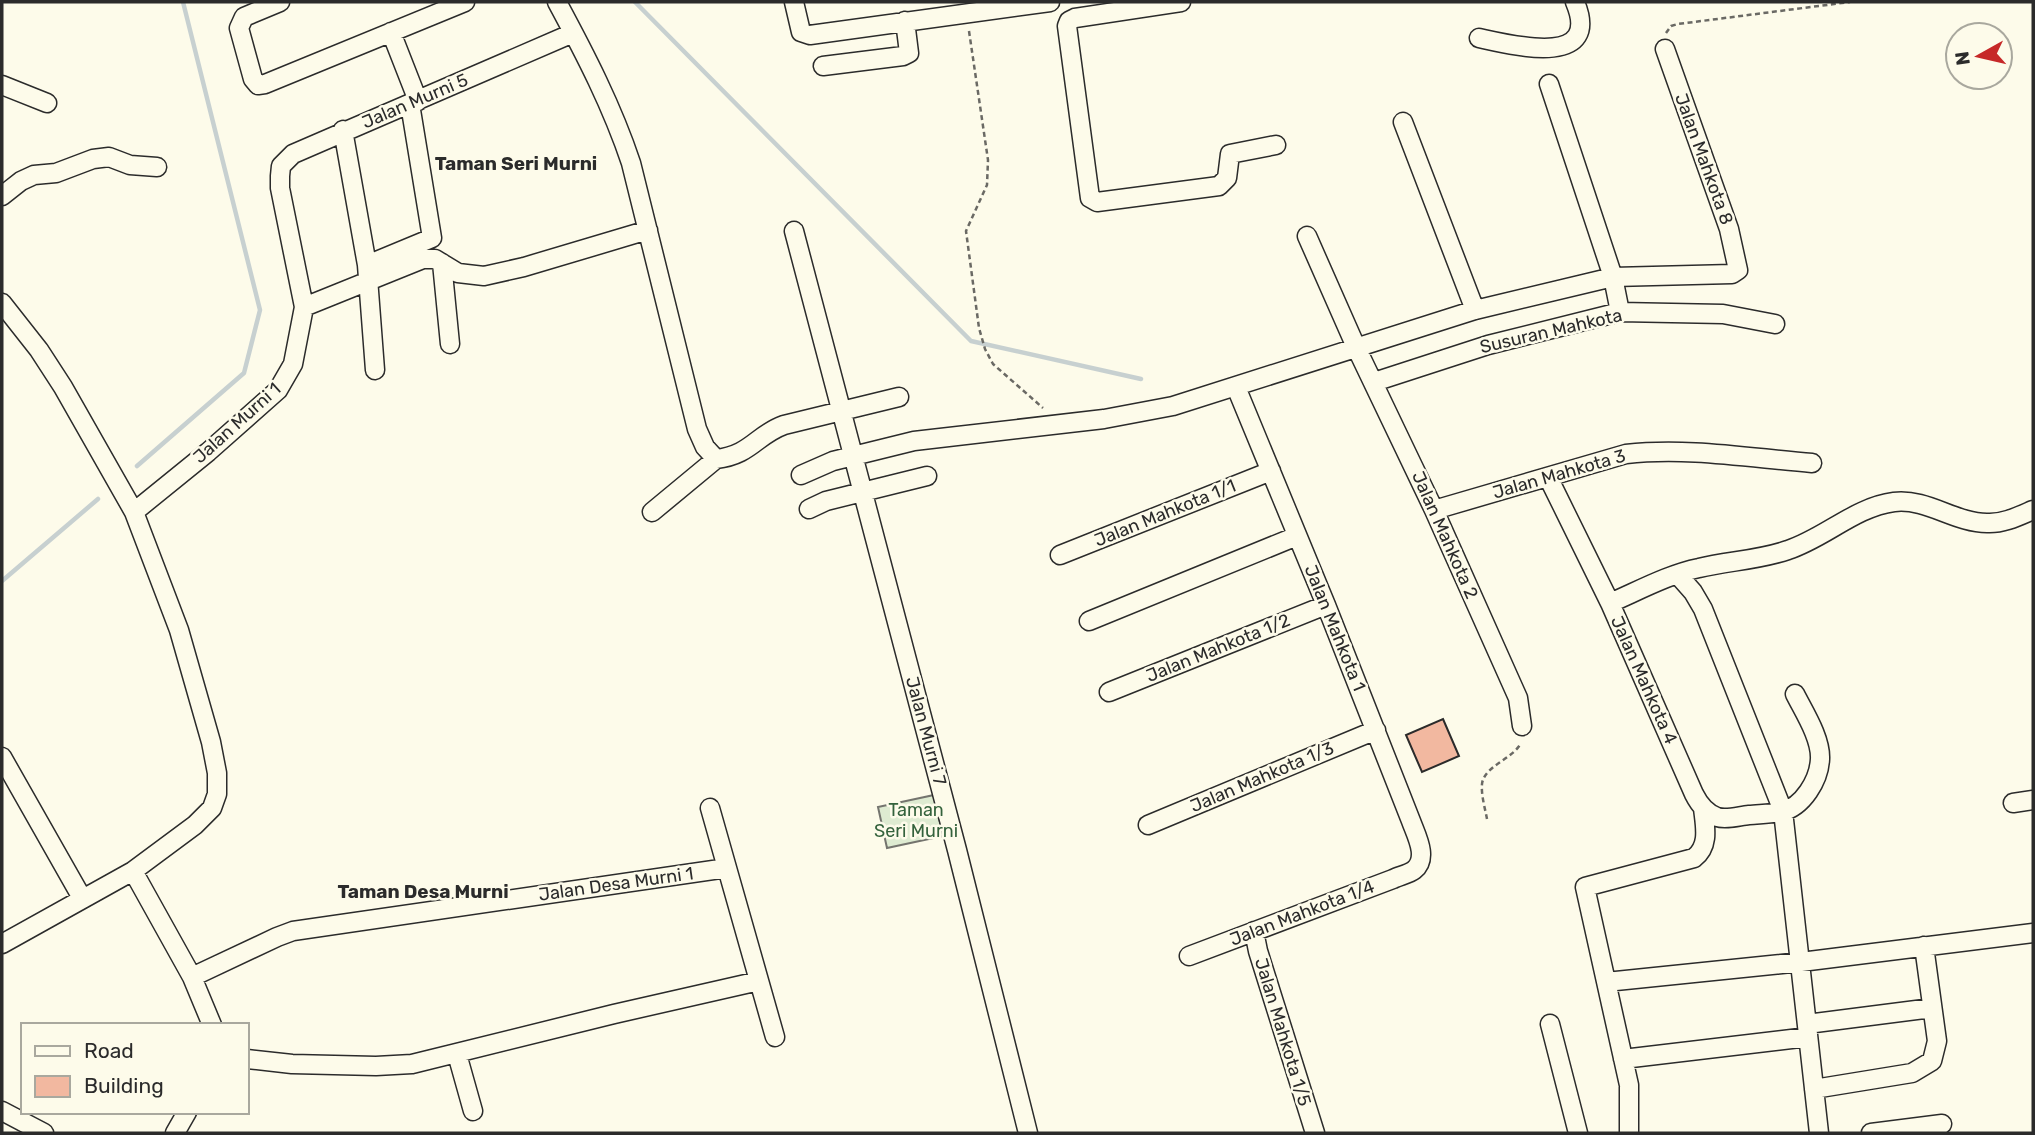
<svg xmlns="http://www.w3.org/2000/svg" width="2035" height="1135" font-family="Rubik,sans-serif">
<rect width="100%" height="100%" fill="#fdfbea"/>
<path fill="#deebd1" stroke="#74746e" stroke-width="2" d="M934,795L943,836L887,848L878,807Z"/>
<g fill="none" stroke-linecap="round" stroke-linejoin="round">
<path stroke="#c7d0d0" stroke-width="4.5" d="M635,2L971,341L1141,379
M137,466L244,373L260,310L183,2
M2,581L98,499"/>
</g>
<path fill="#f2b8a0" stroke="#2b2b2b" stroke-width="2" d="M1443,719L1459,756L1422,772L1406,735Z"/>
<g fill="none" stroke-linecap="round" stroke-linejoin="round">
<g stroke="#2b2b2b" stroke-width="21">
<path id="minor" d="M280,2L244,17L239,28L253,79L258,85L265,84L465,2
M557,2C585,54 612,106 631,163L697,429L705,447L716,459C751,455 756,435 784,425L899,397
M794,2L801,32L810,35L1050,2
M1181,2L1075,18L1069,21L1067,26L1090,198L1097,202L1219,186L1227,178L1230,154L1276,145
M391,32L418,101
M1479,38C1511,45 1603,69 1575,2
M823,66L903,56L909,53L905,21
M1549,84L1613,277L1620,312
M2,85L47,103
M1403,122L1475,310
M343,130L367,265L375,370
M2,196L21,181L34,175L56,173L93,159L109,157L130,165L157,167
M794,231L957,850L1028,1133
M1307,236L1356,347L1434,510L1518,698L1522,726
M442,263L450,344
M367,265L432,238L410,104
M2,303L39,350L63,387L134,512L179,630L211,742L217,773V794L212,808L195,825L133,871L2,944
M304,307L423,259H435L458,273L484,276L524,267L648,230
M1374,382L1488,345L1620,312L1723,314L1775,324
M801,475L833,461L914,441L1104,419L1173,406L1475,310L1613,277L1732,274L1738,270L1729,229L1665,49
M1548,477L1610,603L1694,794C1699,804 1706,813 1717,817C1726,820 1739,816 1749,815C1759,814 1770,814 1781,812C1803,807 1819,780 1820,759C1821,738 1804,712 1795,694
M809,509L826,501L927,476
M1434,510L1626,454C1687,447 1750,458 1812,463
M134,512L208,452L278,390L293,364L304,307L280,188V176L281,166L293,154L573,33
M652,512L716,459
M1060,555L1271,471
M1678,575L1693,592L1703,609L1783,811L1819,1133
M1610,603C1638,591 1669,574 1699,568C1728,561 1760,560 1788,550C1825,538 1855,507 1894,502C1927,498 1955,523 1987,523C2003,524 2019,516 2033,510
M1089,621L1297,536
M1109,692L1326,605
M2,757L82,898
M2013,803L2033,800
M710,808L775,1037
M1148,825L1376,730
M133,871L192,977L212,1025
M1254,931L1258,951L1315,1133
M1189,956L1393,879C1399,876 1409,874 1414,870C1429,858 1416,835 1411,821L1326,605L1236,387
M192,977L277,937L293,931L727,868
M1606,982L1801,962L2033,933
M1550,1024L1578,1133
M1807,1024L1932,1008
M457,1054L473,1111
M247,1059L292,1064L376,1066L412,1064L614,1014L759,981
M1623,1059L1808,1037
M1814,1089L1912,1073L1932,1061L1937,1041L1924,946
M2,1111L44,1133
M175,1133L187,1112
M1629,1133V1085L1585,887L1694,858C1710,846 1705,826 1703,808
M1871,1133L1942,1124"/>
</g>
<path stroke="#6a6964" stroke-width="2.5" stroke-dasharray="5 3.5" stroke-linecap="butt" d="M969,31L988,160L987,185L966,231L979,328L985,349L993,364L1043,408
M1666,33L1671,26L1678,24L1850,2
M1487,819C1485,808 1481,795 1482,784C1484,766 1513,759 1521,743"/>
<use href="#minor" stroke="#fdfbea" stroke-width="18"/>
</g>
<g text-anchor="middle" dominant-baseline="central" stroke-width="5" stroke-linejoin="round" paint-order="stroke">
<g font-size="18" fill="#2b2b2b" stroke="#fdfbea">
<text transform="translate(415 101) rotate(-23)">Jalan Murni 5</text>
<text transform="translate(1704 159) rotate(70)">Jalan Mahkota 8</text>
<text transform="translate(1551 331) rotate(-13)">Susuran Mahkota</text>
<text transform="translate(237 423) rotate(-42)">Jalan Murni 1</text>
<text transform="translate(1559 474) rotate(-16)">Jalan Mahkota 3</text>
<text transform="translate(1165 513) rotate(-22)">Jalan Mahkota 1/1</text>
<text transform="translate(1445 535) rotate(66)">Jalan Mahkota 2</text>
<text transform="translate(1335 628) rotate(68)">Jalan Mahkota 1</text>
<text transform="translate(1218 648) rotate(-22)">Jalan Mahkota 1/2</text>
<text transform="translate(1644 680) rotate(66)">Jalan Mahkota 4</text>
<text transform="translate(926 731) rotate(75)">Jalan Murni 7</text>
<text transform="translate(1262 777) rotate(-23)">Jalan Mahkota 1/3</text>
<text transform="translate(616 884) rotate(-8)">Jalan Desa Murni 1</text>
<text transform="translate(1302 913) rotate(-21)">Jalan Mahkota 1/4</text>
<text transform="translate(1283 1032) rotate(73)">Jalan Mahkota 1/5</text>
</g>
<g font-size="18" fill="#34623c" stroke="#fdfbea">
<text x="916" y="810">Taman<tspan x="916" dy="21">Seri Murni</tspan></text>
</g>
<g font-size="19" font-weight="bold" fill="#2b2b2b" stroke="#fdfbea">
<text x="516" y="163">Taman Seri Murni</text>
<text x="423" y="891">Taman Desa Murni</text>
</g>
</g>
<rect width="2035" height="1135" fill="none" stroke="#2b2b2b" stroke-width="7"/>
<rect x="21" y="1023" width="228" height="91" fill="#fdfbea" stroke="#a9a89e" stroke-width="2"/>
<rect x="35" y="1046" width="35" height="10" fill="#fdfbea" stroke="#a9a89e" stroke-width="2"/>
<text x="84" y="1058" font-size="21" fill="#2b2b2b">Road</text>
<rect x="35" y="1076" width="35" height="21" fill="#f2b8a0" stroke="#a9a89e" stroke-width="2"/>
<text x="84" y="1093" font-size="21" fill="#2b2b2b">Building</text>
<g transform="translate(1979 56) rotate(262)"><circle r="33" fill="#fdfbea" stroke="#a9a89e" stroke-width="2"/>
<path d="M0-5L12 26L0 18L-12 26Z" fill="#c62828"/>
<text y="-10" font-size="19" font-weight="bold" text-anchor="middle" fill="#2b2b2b">N</text>
</g>
</svg>
